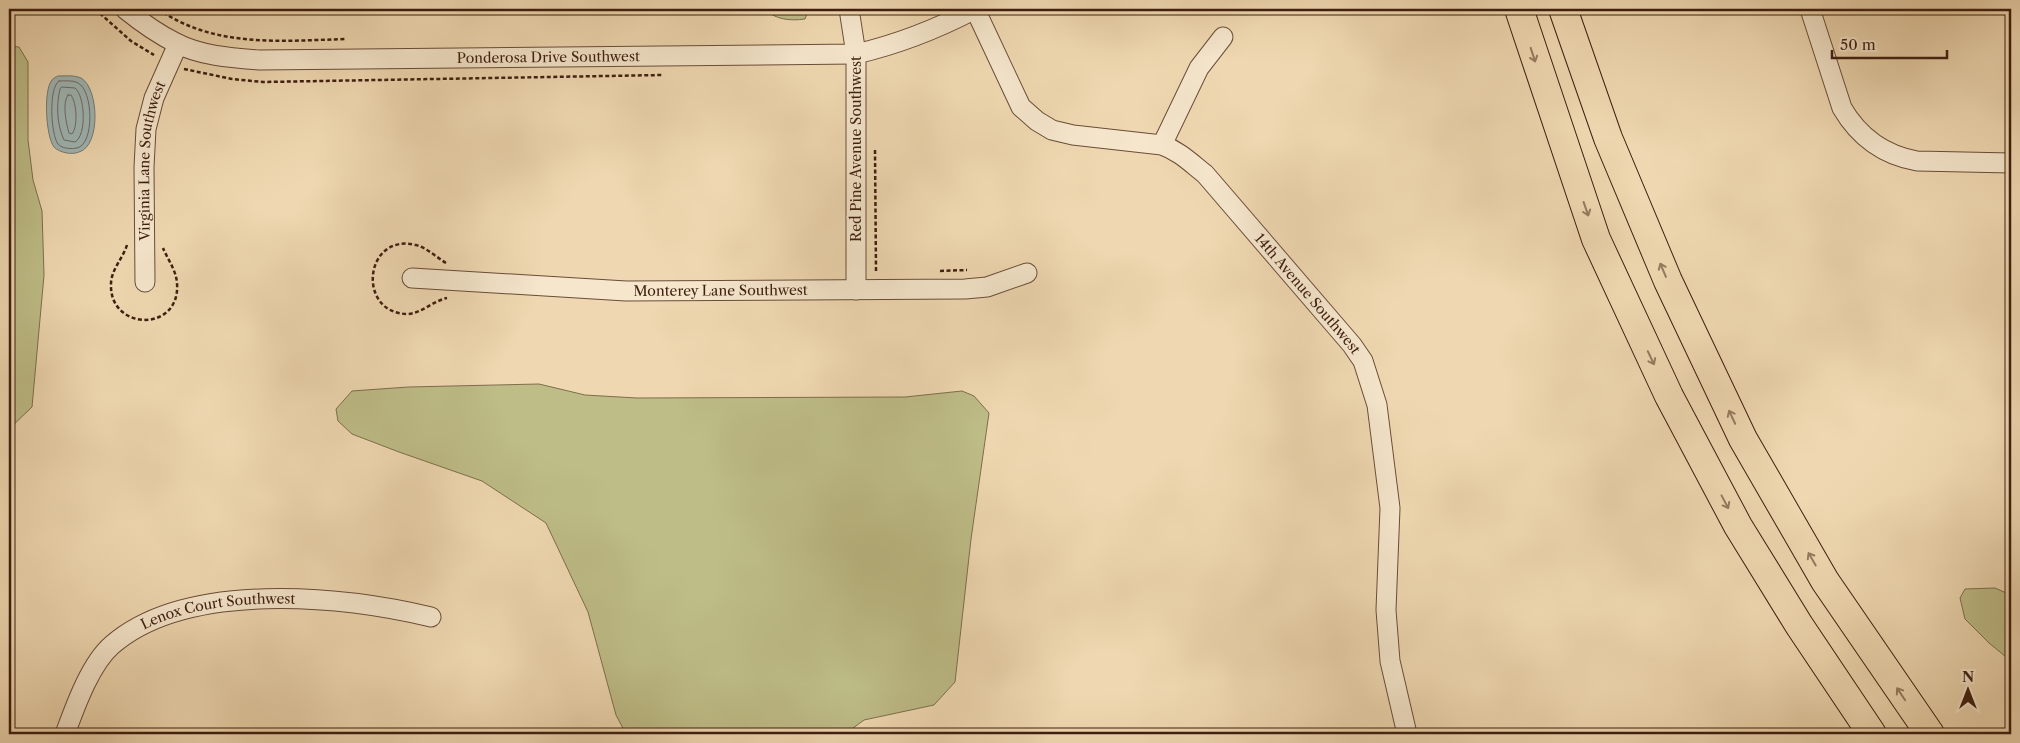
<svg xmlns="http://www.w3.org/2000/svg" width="2020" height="743" font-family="'Libre Caslon Text',serif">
<rect width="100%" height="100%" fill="#efd8b1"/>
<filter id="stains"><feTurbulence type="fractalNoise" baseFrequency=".004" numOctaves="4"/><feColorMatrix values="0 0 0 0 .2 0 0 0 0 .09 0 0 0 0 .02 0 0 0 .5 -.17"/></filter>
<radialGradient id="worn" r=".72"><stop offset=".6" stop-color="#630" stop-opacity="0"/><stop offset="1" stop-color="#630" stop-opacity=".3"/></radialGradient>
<path fill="#bebd88" stroke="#7e6e4c" d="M765,9H809L805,19C791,21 775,20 765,9Z
M9,46L19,47L28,62V140L33,180L42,211L44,275L32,407L9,429Z
M539,384L585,395L637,398L905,397L962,391L974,396L989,413L971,539L955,682L934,705L864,720L845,734H626L616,715L588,612L546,523L482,481L399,452L352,434L338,421L336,409L352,391L408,387Z
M1995,588L2011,595V661L1989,643L1965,619L1960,598L1965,589Z"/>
<path fill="#9fb7b7" stroke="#787a74" d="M58,76C66,76 74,75 81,78C99,88 101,146 79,152C72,155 60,153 54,147C46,137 43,90 52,80C53,78 56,77 58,76Z"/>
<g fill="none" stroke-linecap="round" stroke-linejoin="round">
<path stroke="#6e6a64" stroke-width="1" d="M59,81C65,81 73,80 78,83C93,90 95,144 77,148C72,149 62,149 58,144C51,135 48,88 59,81Z
M62,87L75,88C85,96 87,135 75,142L64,140C57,125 56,105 60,89Z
M68,95H71C77,103 78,127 72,134L69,133C66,123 62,103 68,95Z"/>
<g stroke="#6a4c38" stroke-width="21">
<g id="minor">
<path id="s1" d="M125,9C141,22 158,34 176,43C201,56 232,58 259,60L856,54C899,44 935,30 975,9"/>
<path d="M849,9L856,54V290"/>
<path id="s2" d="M975,9L1021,107L1037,121L1052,130L1073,135L1162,145C1179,151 1191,163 1205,174L1352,345L1363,361L1377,405L1390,508L1386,610L1390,661L1407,734"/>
<path d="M1810,9L1842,108C1859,137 1883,155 1917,161L2011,163"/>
<path d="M1162,145L1199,68L1223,37"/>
<path id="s3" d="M412,278L626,291L965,289L987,287L1027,273"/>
<path id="s4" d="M145,282L144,167L146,129L154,98L178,44"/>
<path id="s5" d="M65,734C75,707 90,664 112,645C187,580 342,596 431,617"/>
</g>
</g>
<g stroke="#3d1e10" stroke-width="30">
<path id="highway" d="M1519,9L1596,239L1669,396L1738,526L1799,625L1872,734
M1563,9L1608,138L1668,281L1743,439L1825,581L1930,734"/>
</g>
<path stroke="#3d1e10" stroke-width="2.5" stroke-dasharray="4 2.5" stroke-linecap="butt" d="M95,9L131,41L154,55
M158,9C214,48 280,41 345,39
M184,69L232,79L263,82L663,75
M875,150L876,271
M127,245C123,258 111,270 111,284C109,331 181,333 177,283C176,270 168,260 163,248
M446,263C436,257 427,248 416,245C364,232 356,314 408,314C422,313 433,301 447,298
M940,271L967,270"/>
<use href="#minor" stroke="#f5e6cc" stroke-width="19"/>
<use href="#highway" stroke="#efd8b1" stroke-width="28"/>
</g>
<defs><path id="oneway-shaft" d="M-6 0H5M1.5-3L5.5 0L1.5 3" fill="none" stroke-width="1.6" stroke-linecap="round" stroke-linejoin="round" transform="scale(1.25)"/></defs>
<g stroke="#967b60">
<use href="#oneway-shaft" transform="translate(1533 55) rotate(72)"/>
<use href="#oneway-shaft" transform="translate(1586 209) rotate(71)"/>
<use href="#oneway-shaft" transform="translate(1663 270) rotate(-113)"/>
<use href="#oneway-shaft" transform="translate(1651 358) rotate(65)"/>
<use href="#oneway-shaft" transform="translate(1732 417) rotate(-115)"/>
<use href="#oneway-shaft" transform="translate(1725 502) rotate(62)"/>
<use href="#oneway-shaft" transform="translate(1812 559) rotate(-120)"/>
<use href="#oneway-shaft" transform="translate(1901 694) rotate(-124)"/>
</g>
<g text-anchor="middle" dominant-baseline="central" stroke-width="4" stroke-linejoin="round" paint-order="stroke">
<g font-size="14" fill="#3d1e10" stroke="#f5e6cc">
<text stroke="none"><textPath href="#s1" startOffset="436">Ponderosa Drive Southwest</textPath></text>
<text transform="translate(856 149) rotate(-90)">Red Pine Avenue Southwest</text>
<text stroke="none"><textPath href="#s4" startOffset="122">Virginia Lane Southwest</textPath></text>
<text stroke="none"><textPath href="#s3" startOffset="309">Monterey Lane Southwest</textPath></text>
<text stroke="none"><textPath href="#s2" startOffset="468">14th Avenue Southwest</textPath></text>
<text stroke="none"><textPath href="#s5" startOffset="216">Lenox Court Southwest</textPath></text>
</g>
</g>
<rect width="2020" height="743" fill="none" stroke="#efd8b1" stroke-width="30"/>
<rect x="10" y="10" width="2000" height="723" fill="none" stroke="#3d1e10" stroke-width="2.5"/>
<rect x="15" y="15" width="1990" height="713" fill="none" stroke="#3d1e10"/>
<g transform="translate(1968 690)" stroke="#f5e6cc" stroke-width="4" paint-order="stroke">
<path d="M0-4L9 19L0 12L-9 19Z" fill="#3d1e10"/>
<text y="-8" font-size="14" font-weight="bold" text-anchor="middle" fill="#3d1e10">N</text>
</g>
<path d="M1832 50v8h115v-8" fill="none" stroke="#3d1e10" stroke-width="2.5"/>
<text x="1840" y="50" font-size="15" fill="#3d1e10" stroke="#f5e6cc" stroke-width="4" paint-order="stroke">50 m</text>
<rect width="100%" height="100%" filter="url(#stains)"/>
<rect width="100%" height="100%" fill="url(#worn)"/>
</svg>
